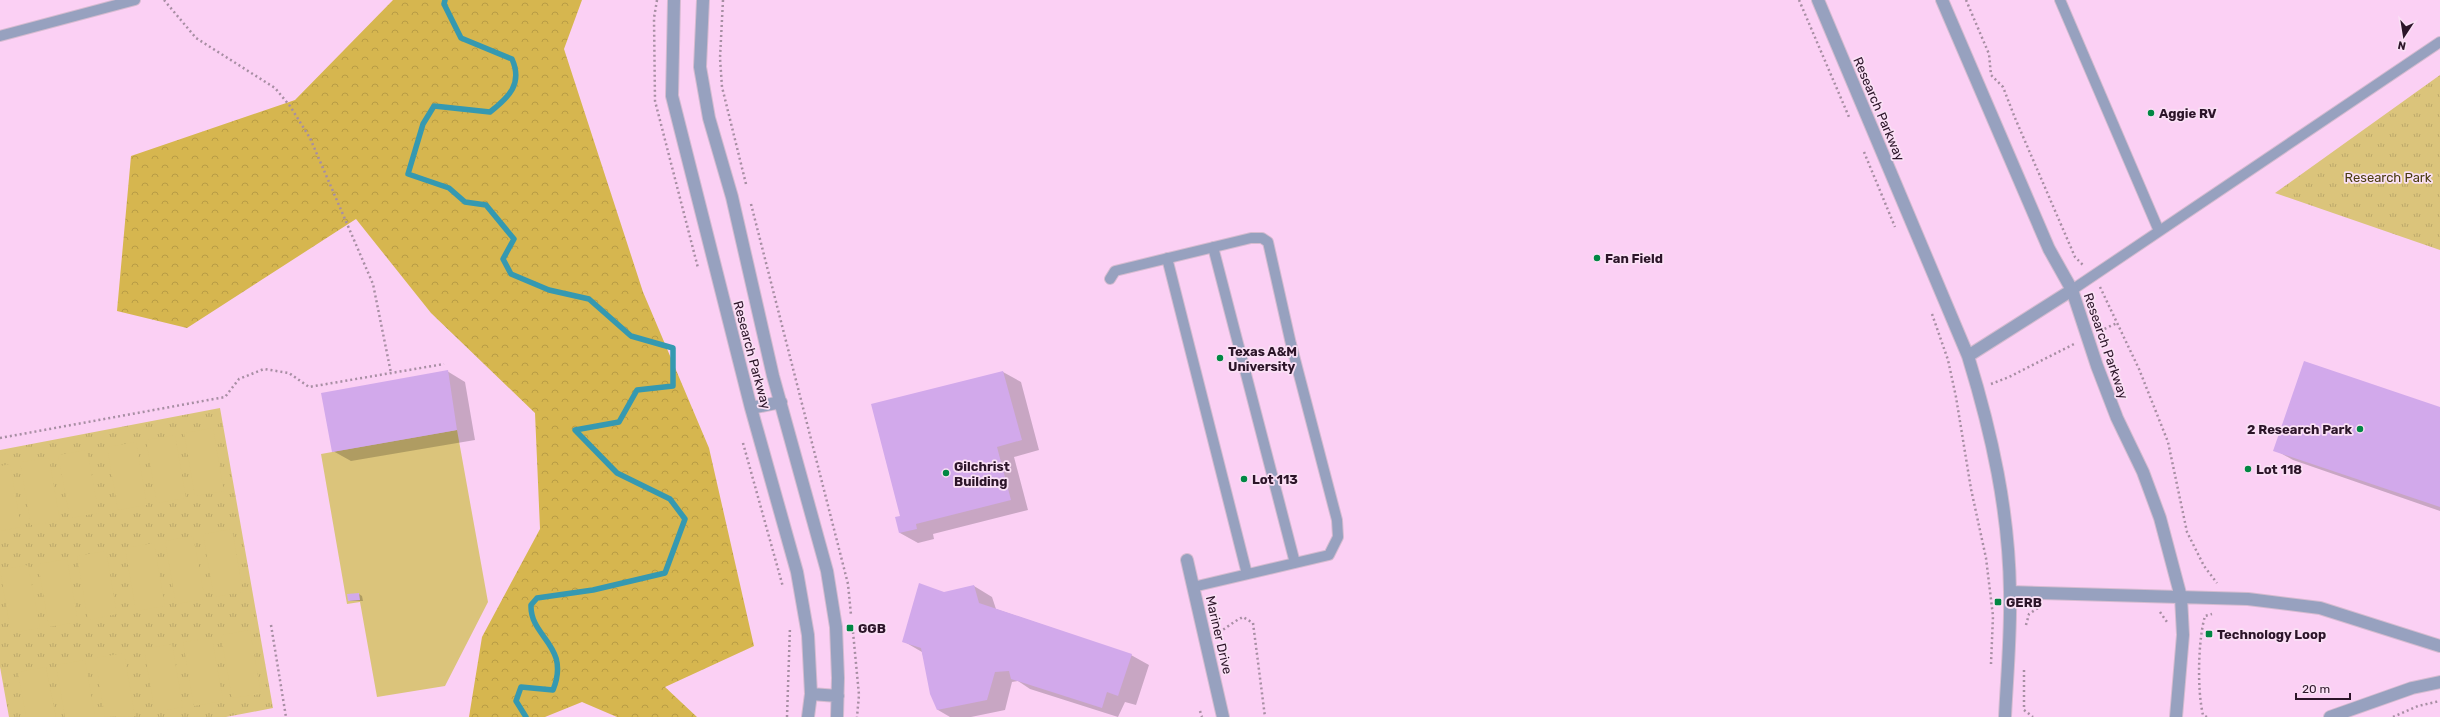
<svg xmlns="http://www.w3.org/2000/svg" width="2440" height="717" font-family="Rubik,sans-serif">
<defs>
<pattern id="forest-crowns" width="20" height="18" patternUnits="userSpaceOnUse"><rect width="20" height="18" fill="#d6b64f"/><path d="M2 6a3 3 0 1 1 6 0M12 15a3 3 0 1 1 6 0" fill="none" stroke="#b89c45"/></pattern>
<pattern id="park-tufts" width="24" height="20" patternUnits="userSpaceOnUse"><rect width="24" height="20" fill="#dbc47b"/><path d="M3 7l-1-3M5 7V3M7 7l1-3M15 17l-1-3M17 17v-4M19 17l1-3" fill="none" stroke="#bca86a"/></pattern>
</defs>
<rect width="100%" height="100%" fill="#fae0f5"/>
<path fill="#fbd0f4" d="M0,0H2440V717H0Z"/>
<path fill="url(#forest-crowns)" d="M393,0H582L564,49L643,292L709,448L754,646L665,687L697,717H617L582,702L545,717H469L482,637L540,529L535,413L431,313L356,219L187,328L117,311L131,156L295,100Z"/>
<path fill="url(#park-tufts)" d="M2440,75V250L2275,193Z
M220,408L273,708L226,717H9L0,667V450Z"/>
<path fill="#dbc47b" d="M213,428L224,491L195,496L184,433Z
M457,430L488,602L445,686L377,697L360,602L347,604L321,454Z
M175,435L186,498L157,503L146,440Z
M136,442L147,505L118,510L107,447Z
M87,450L99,513L70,518L58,455Z
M49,458L60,521L31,525L20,462Z
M10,464L21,527L0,531V466Z
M232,529L243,592L214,597L203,534Z
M193,536L205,599L176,604L165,541Z
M154,543L165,606L136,611L125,548Z
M106,551L117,614L88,620L77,556Z
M67,559L78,622L49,627L38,564Z
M28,565L40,628L11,633L0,570Z
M250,630L261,694L232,698L221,635Z
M212,638L223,701L194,706L183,642Z
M172,644L183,707L155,712L144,649Z
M124,653L135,716L105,717L95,658Z
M85,660L95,717H65L56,665Z
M46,667L56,717H26L18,672Z"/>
<path fill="#0003" d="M447,371L465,382L475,440L351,461L333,451Z
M1003,372L1021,382L1039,450L1014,457L1028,510L933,534L934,539L918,543L900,533L901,517L872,405Z
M2440,408V511L2293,460L2275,450Z
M974,586L992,597L996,609L1131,655L1149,665L1136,705L1125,702L1118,717L1030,689L1018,681L1012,682L1005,710L971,717H950L938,710L922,652L903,641L944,593Z
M359,594L362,596L363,601H349Z"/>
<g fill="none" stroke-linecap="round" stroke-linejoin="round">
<path stroke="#3599b1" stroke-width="5.5" d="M445,0L444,4L461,38L512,59C523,84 509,97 490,112L434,106L423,124L408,174L449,188L465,202L486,205L514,239L503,259L511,274L549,290L589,299L631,336L673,348V386L637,390L619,422L575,430L617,473L670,499L685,519L665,573L593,590L537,598L531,605C530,638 571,645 553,690L521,687L516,701L526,717"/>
</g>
<path fill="#d2a9eb" d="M2304,361L2440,407V507L2273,451Z
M448,370L457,430L332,452L321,393Z
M1003,371L1022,440L997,447L1011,500L916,524L917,529L899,533L895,517L900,516L871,404Z
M919,583L944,592L974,585L979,603L1132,654L1118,696L1107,692L1102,708L1011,679L1009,671L995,672L987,700L937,710L930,694L921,648L902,642Z
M359,593L360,600L348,601L347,594Z"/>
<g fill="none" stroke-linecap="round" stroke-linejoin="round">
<g stroke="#d5bbd0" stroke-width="12">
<path id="lane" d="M2060,0L2159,231
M0,36L135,0
M1213,247L1295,563
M1167,258L1247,574
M1110,279L1115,271L1251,238H1262L1268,242L1291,344L1337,520L1338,537L1329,555L1193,587
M2072,290L2440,42"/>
</g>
<g stroke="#d5bbd0" stroke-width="14">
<path id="street" d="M674,0L672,96L751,408L797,572L808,635L811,694L808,717
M703,0L700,67L709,118L732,197L773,376L827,571L836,627L838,678L837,717
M1818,0L1968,356C1992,434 2009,511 2010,592C2011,634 2007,676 2005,717
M1942,0L2049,249L2072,290L2097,366L2117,418L2143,472L2160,518L2181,597L2183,635L2176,717
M1968,356L2072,290
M751,408L781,402
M1187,560L1223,717
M2010,592L2248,599L2320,608L2440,646
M811,694L838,696
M2330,717L2412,688L2440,682"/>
</g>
<path stroke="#a78ea3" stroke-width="2.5" stroke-dasharray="2 3" stroke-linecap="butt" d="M164,0L196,38L275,88L290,106L310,138L373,284L391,373
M657,0L654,18L655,101L698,268
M723,0L720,58L722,87L746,184
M1799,0L1849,117
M1966,0L1989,54L1991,75L2003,87L2015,118L2075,257L2084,266
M1864,152L1895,227
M751,204L848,584L851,615
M2100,287L2139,369L2168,442L2187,532L2204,566L2217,583
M1932,314L1948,360L1956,397L1971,489L1986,558L1993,616L1991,664
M2100,331L2117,323
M1991,384L2009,377L2074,344
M0,438L225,397L239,379L264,369L289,373L309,387L444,364
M743,443L783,587
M2160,612L2167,622
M271,625L286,717
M2026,625L2029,614L2038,608
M853,632L859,695L857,717
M1219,632C1224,630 1234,621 1243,617L1253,623L1265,717
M2024,670V710L2033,717
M1200,711L1202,717
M787,717L790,627
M2207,717L2203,715C2197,690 2198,640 2205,616L2212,614
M2393,717L2418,706L2440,701"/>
<use href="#lane" stroke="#97a1bf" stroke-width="10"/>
<use href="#street" stroke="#97a1bf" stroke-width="12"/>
</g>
<g fill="#008743" stroke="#fae0f5" stroke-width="1.5">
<circle cx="2151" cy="113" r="4"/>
<circle cx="1597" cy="258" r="4"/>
<circle cx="1220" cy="358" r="4"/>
<circle cx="2360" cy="429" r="4"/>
<circle cx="2248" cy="469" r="4"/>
<circle cx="946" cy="473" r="4"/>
<circle cx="1244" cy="479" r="4"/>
<rect x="1994" y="598" width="8" height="8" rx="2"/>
<rect x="846" y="624" width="8" height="8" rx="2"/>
<rect x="2205" y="630" width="8" height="8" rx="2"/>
</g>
<g text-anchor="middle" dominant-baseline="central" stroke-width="3.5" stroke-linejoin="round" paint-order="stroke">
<g font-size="13" fill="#2c1529" stroke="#fae0f5">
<text transform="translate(1879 109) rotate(67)">Research Parkway</text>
<text transform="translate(2106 346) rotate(71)">Research Parkway</text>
<text transform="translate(752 355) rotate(75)">Research Parkway</text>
<text transform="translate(1219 635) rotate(77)">Mariner Drive</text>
</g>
<g font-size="13" font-weight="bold" fill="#2c1529" stroke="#fae0f5" text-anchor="start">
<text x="2159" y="113">Aggie RV</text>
<text x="1605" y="258">Fan Field</text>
<text x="1228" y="351">Texas A&amp;M<tspan x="1228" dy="15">University</tspan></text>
<text x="2352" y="429" text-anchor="end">2 Research Park</text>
<text x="954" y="466">Gilchrist<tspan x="954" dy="15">Building</tspan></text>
<text x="2256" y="469">Lot 118</text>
<text x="1252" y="479">Lot 113</text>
<text x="2006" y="602">GERB</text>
<text x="858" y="628">GGB</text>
<text x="2217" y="634">Technology Loop</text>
</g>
<g font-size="13" fill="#493c10" stroke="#fae0f5">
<text x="2388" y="177">Research Park</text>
</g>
</g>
<g transform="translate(2404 36) rotate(192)" stroke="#fae0f5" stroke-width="3" paint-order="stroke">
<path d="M0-3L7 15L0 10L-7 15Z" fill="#2c1529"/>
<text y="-6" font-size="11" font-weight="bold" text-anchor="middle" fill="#2c1529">N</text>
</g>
<path d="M2296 693v6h54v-6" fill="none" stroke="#2c1529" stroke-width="2"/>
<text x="2302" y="693" font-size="12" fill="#2c1529" stroke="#fae0f5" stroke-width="3" paint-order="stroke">20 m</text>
</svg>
